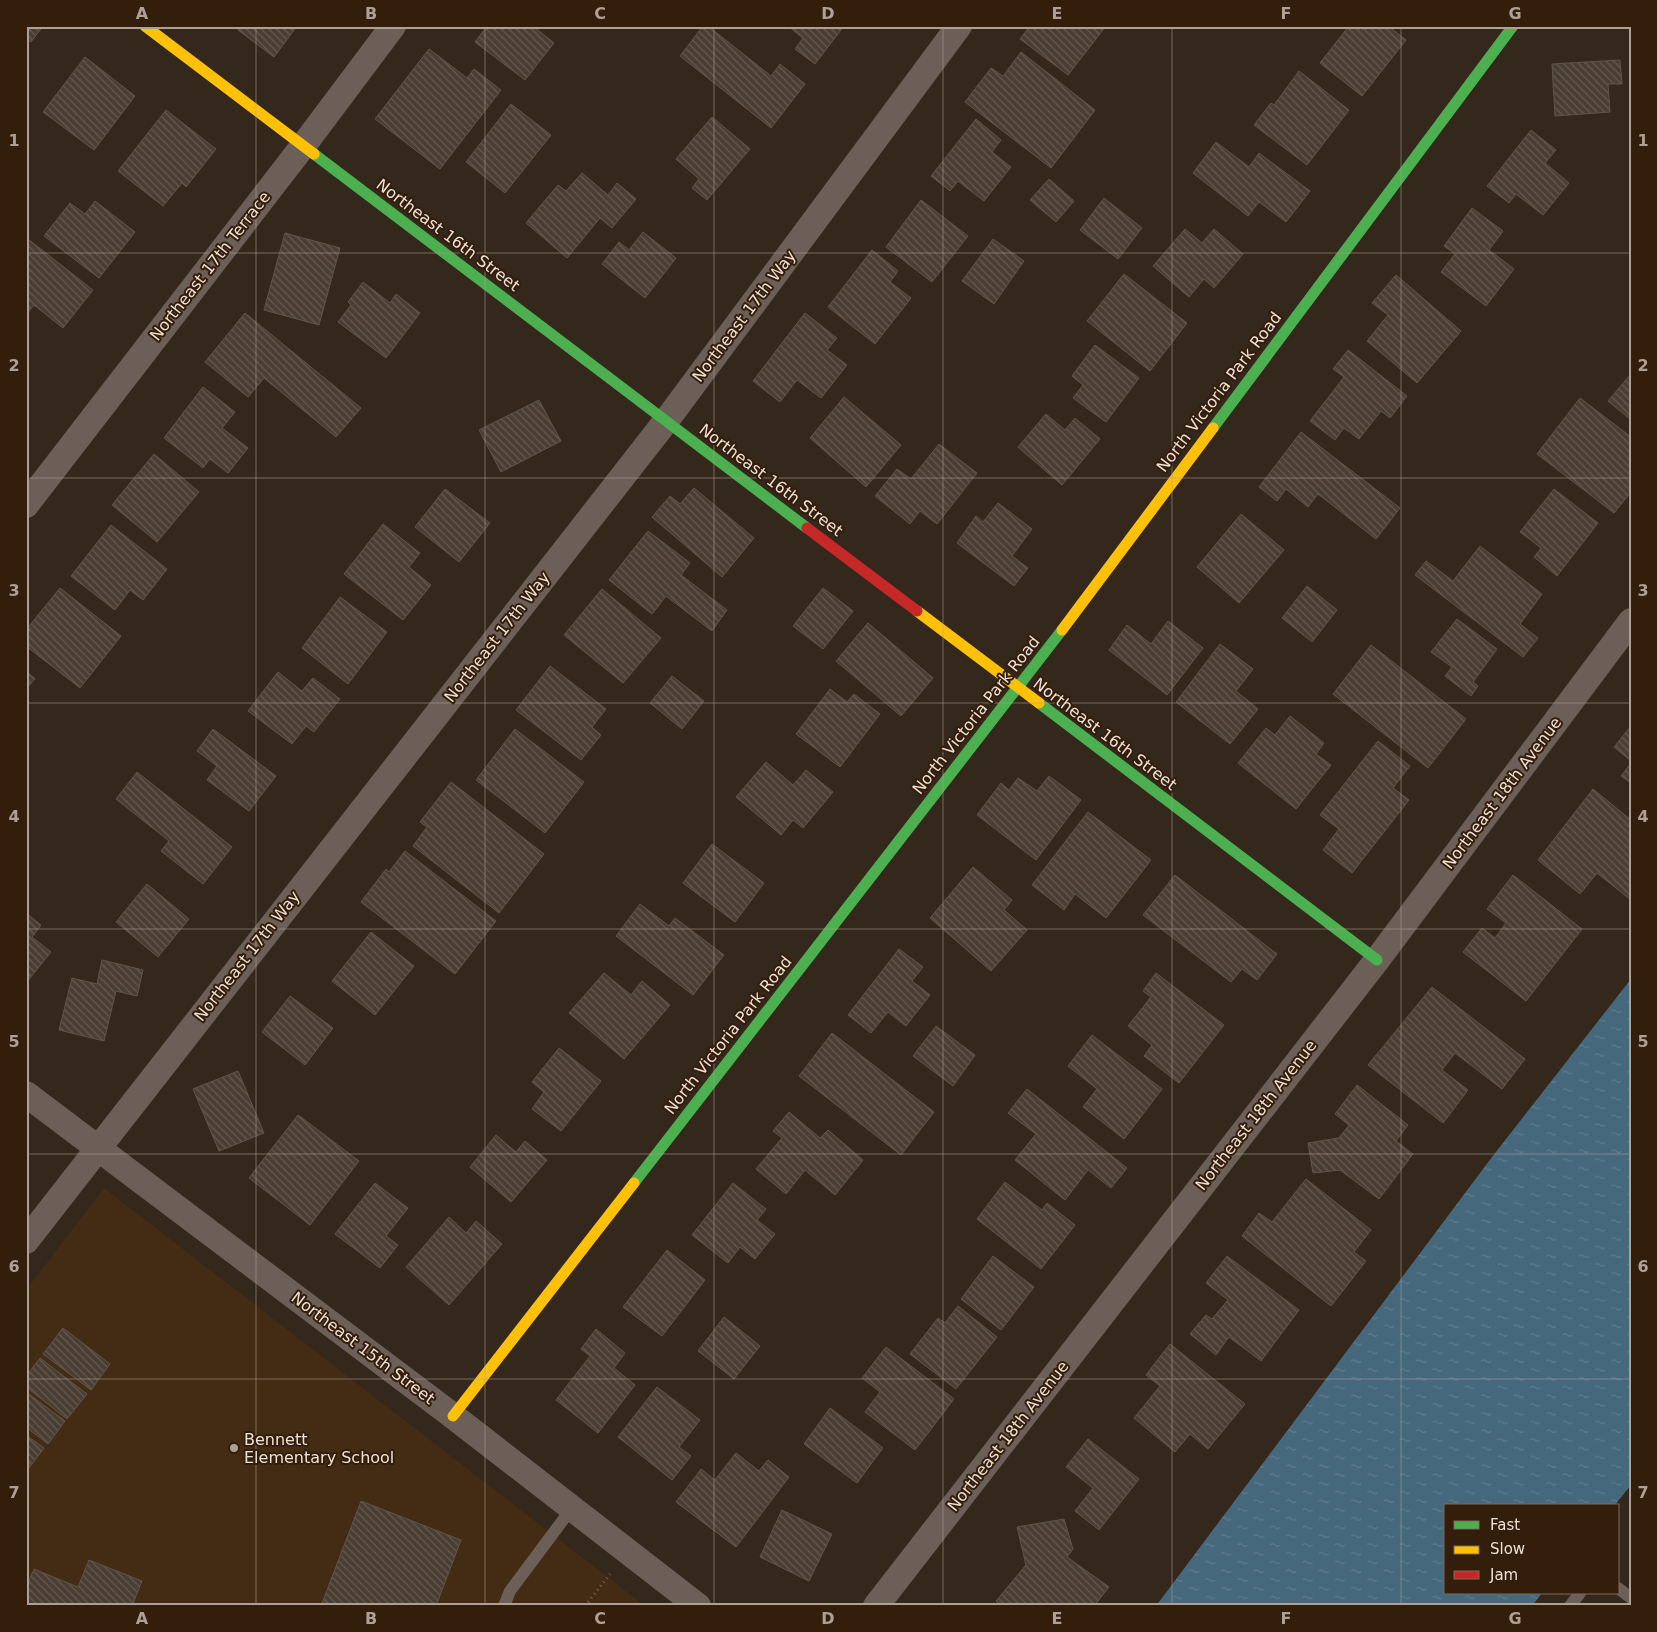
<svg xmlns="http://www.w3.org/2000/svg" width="1657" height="1632" font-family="'DejaVu Sans',sans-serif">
<defs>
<pattern id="water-ripples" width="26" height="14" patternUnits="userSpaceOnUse" patternTransform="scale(1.25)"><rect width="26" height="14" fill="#45687d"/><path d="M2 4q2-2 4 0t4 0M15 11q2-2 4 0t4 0" fill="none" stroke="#607d8f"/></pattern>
<pattern id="building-back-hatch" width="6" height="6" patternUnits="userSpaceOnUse" patternTransform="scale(1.25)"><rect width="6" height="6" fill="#4a3e34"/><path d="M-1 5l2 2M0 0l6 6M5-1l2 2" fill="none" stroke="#645a50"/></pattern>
</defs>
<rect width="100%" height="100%" fill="#34281d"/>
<path fill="#442b14" d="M104,1188L645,1606H26V1290Z"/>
<path fill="url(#water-ripples)" d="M1631,979V1485L1614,1506H1446V1593H1542L1532,1606H1156L1492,1157Z"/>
<path fill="url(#building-back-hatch)" stroke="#5f554b" d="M26,26H43L31,42L26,38Z
M241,26H297L274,57L238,30Z
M487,26H533L554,43L525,80L475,42Z
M703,26H708L771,76L780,64L805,84L771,128L680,56Z
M788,26H844L815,64L795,49L803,38Z
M1030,26H1106L1068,75L1020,39Z
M1349,26H1355L1361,31L1365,26H1388L1406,40L1362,96L1320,63Z
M429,49L467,78L474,69L501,90L440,169L375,119Z
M1021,52L1095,110L1051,168L965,102L991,68L1003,76Z
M85,57L135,96L94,150L43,112Z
M1620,60L1622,84H1608L1610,112L1555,116L1552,64Z
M1299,71L1349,110L1307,165L1254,125L1271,103L1274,105Z
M511,104L551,135L505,193L466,162Z
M166,110L216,149L186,187L182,183L163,206L118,171Z
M712,117L750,149L707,200L692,188L699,179L676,159Z
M976,119L1001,140L992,152L1011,167L984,201L958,181L950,191L931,176Z
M1531,130L1556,150L1545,163L1569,183L1543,215L1516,194L1509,203L1487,186Z
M1216,142L1249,167L1259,153L1310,191L1286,222L1259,202L1248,216L1193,173Z
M582,173L608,195L617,183L636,199L612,228L600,218L567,258L526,223L558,185L566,191Z
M1049,179L1074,201L1056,222L1030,200Z
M1104,198L1142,228L1118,259L1080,230Z
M921,200L968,236L932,282L886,247Z
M95,201L135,232L99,278L44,236L70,203L85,214Z
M1472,208L1503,231L1489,250L1514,269L1486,306L1441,272L1455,254L1444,246Z
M1185,229L1202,243L1214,229L1243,254L1214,288L1204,279L1189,297L1153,266Z
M643,232L676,258L645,298L602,264L619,242L629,250Z
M285,233L340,248L319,325L264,310Z
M28,239L93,290L63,328L34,305L26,315Z
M993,239L1024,261L994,304L962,281Z
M872,250L898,271L890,282L911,298L875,344L828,307Z
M1124,274L1187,323L1150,371L1087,321Z
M1396,275L1461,331L1417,383L1367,341L1388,315L1372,303Z
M363,282L390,303L396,294L420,313L386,358L338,322L351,305L348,302Z
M245,313L361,408L336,437L264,378L248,397L205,362Z
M805,313L837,338L827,350L847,365L821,398L797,380L780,402L753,381Z
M1095,345L1139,378L1106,422L1073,398L1083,385L1072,376Z
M1348,350L1407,396L1390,418L1381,411L1359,439L1344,428L1335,440L1310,421L1344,377L1333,369Z
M1631,374V420L1608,401Z
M203,387L235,412L222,428L248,448L228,473L210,459L203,468L164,438Z
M844,397L901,445L866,487L810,438Z
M1580,398L1631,437V469L1628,473L1631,475V492L1614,513L1537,454Z
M539,400L561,441L501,472L479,430Z
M1046,414L1065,430L1075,418L1100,439L1062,485L1018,447Z
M1301,432L1400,508L1376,539L1318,494L1308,507L1286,489L1277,501L1259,487Z
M939,444L977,473L937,524L920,511L910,524L875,496L897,469L911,479Z
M154,454L199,492L157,542L112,505Z
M694,488L754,538L722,577L652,517L670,496L680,504Z
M445,489L490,523L459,562L415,527Z
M1554,489L1598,523L1557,576L1534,557L1541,548L1520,532Z
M998,503L1032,529L1012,556L1028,568L1014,586L957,543L976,516L983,522Z
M1241,514L1284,550L1239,603L1197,567Z
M383,524L420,553L409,567L431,585L403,620L344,574Z
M111,525L167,569L143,600L130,590L115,610L71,576Z
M648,531L690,563L681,575L727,610L712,631L666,596L652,614L609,580Z
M1480,546L1542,594L1520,624L1538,638L1523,657L1415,575L1426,561L1453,581Z
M1307,586L1337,610L1312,642L1282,618Z
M60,588L121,636L80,688L26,646V630Z
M823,588L853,611L823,649L793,626Z
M602,589L661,638L623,683L564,635Z
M340,597L387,632L348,684L302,648Z
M1457,619L1497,649L1473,682L1478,686L1471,696L1445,676L1452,667L1431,652Z
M1168,621L1203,648L1167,695L1109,650L1127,625L1151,644Z
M868,623L933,678L901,716L836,661Z
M1220,644L1253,669L1236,691L1258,709L1230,744L1176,702Z
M1371,645L1466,719L1428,768L1333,694Z
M550,666L606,709L592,727L601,735L581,760L516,710Z
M26,671L35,679L26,689Z
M278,672L302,691L313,678L340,699L314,732L306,726L292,744L248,711Z
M672,676L704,701L682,729L650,703Z
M830,689L847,702L854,694L880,714L840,767L796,734Z
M1290,716L1324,743L1316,754L1331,765L1296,809L1238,763L1266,728L1275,735Z
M1631,726V761L1614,747Z
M213,729L276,776L249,811L207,780L217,766L197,751Z
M515,729L584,782L545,833L476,780Z
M1378,741L1410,766L1393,788L1409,800L1352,873L1323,850L1339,829L1320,815Z
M766,762L793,785L806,770L833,792L803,828L793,820L781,835L736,797Z
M1631,763V783L1621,776Z
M137,772L232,847L203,884L161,851L169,841L116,799Z
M1049,776L1081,800L1036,860L977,815L1001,783L1009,790L1018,778L1037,791Z
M451,782L544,854L499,913L413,846L427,827L420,822Z
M1593,789L1631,820V900L1597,873L1580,894L1538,860Z
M1088,812L1151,860L1106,918L1075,894L1064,910L1032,885Z
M712,844L764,883L735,922L683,883Z
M405,851L496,921L455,974L361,902L386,869L389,872Z
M973,867L1012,900L1004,910L1027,930L991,971L930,918Z
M1175,875L1277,954L1257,980L1242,969L1231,982L1143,915Z
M1513,875L1582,929L1526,1001L1463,952L1482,928L1495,938L1506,923L1487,909Z
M147,884L189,919L158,957L116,922Z
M640,904L669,926L675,918L724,955L693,995L616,936Z
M26,913L41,925L32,937L51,952L26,983Z
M371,932L414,966L375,1015L332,981Z
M899,949L923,967L912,981L930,995L906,1026L888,1012L871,1033L848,1015Z
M102,960L143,970L137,996L116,991L104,1041L59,1030L72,978L97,984Z
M604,973L631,995L642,981L670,1005L624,1059L569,1013Z
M1156,973L1224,1025L1179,1083L1144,1056L1152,1045L1128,1026L1151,997L1143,991Z
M1432,987L1525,1059L1502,1089L1455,1053L1442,1070L1468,1090L1443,1123L1368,1065Z
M290,996L333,1028L305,1065L262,1032Z
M936,1026L975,1055L953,1086L913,1056Z
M832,1033L934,1112L901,1155L799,1076Z
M1092,1035L1162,1089L1124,1139L1083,1107L1097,1089L1068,1066Z
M559,1048L601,1081L561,1131L532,1109L544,1092L532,1082Z
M238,1071L264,1133L219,1151L193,1089Z
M1357,1085L1408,1125L1396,1141L1413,1154L1379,1199L1340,1170L1313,1173L1308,1143L1339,1138L1349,1125L1335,1114Z
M1027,1089L1127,1168L1111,1188L1088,1170L1065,1200L1015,1160L1036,1134L1008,1113Z
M789,1112L820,1138L828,1130L863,1160L835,1195L805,1170L786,1194L756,1169L782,1138L773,1131Z
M298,1115L359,1161L310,1225L249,1178Z
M496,1135L516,1152L525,1141L547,1160L511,1202L470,1167Z
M1306,1179L1371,1230L1354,1252L1366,1261L1331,1306L1242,1236L1259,1213L1272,1222Z
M1005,1182L1042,1210L1047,1203L1075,1225L1041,1269L977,1219Z
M375,1183L408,1208L386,1236L398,1245L380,1268L335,1234Z
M733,1183L766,1209L757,1220L775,1234L755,1259L740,1247L728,1263L692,1235Z
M449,1217L466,1233L476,1221L502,1244L449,1305L406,1267Z
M667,1250L705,1280L662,1336L623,1307Z
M993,1256L1034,1287L1001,1330L961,1299Z
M1227,1256L1299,1310L1261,1361L1229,1337L1216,1355L1190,1334L1206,1315L1212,1319L1228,1300L1206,1283Z
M958,1306L997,1337L956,1389L910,1354L938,1318L945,1323Z
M724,1317L760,1346L734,1379L698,1351Z
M63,1328L110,1364L91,1390L43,1354Z
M596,1329L625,1353L614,1368L635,1385L598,1433L556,1400L590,1356L581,1349Z
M1170,1344L1245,1404L1208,1449L1190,1434L1175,1452L1134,1418L1160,1386L1146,1375Z
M886,1347L954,1399L915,1450L865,1412L880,1392L862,1378Z
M40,1358L87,1394L67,1419L26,1387V1376Z
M657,1387L700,1420L679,1447L691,1456L672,1480L618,1437Z
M26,1392L65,1421L48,1444L26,1427Z
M830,1408L883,1448L857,1483L804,1444Z
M26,1435L44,1448L26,1472Z
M1088,1439L1139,1479L1099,1530L1075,1511L1093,1488L1066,1467Z
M736,1453L759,1471L768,1460L789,1477L736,1547L676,1502L701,1469L715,1480Z
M361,1501L461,1540L436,1606H321Z
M782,1510L832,1534L809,1581L760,1557Z
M1064,1519L1073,1549L1067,1557L1109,1587L1094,1606H1002L996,1601L1026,1565L1017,1527Z
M89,1560L142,1581L132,1606H26V1582L28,1583L34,1569L78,1587Z"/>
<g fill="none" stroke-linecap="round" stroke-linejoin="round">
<path stroke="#6f645d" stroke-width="3" stroke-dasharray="1 4" stroke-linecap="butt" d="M585,1606L610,1574"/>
<path stroke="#6b5f58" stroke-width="12" d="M1618,1588L1631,1598
M504,1606L510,1591L572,1508
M1570,1606L1580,1593"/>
<path stroke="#6b5f58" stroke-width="26" d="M26,505L303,146L393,26
M26,1094L453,1416L698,1606
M26,1241L666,421L959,26
M876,1606L1377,960L1631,621"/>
<path stroke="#4caf50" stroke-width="11" d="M314,154L807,528
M1213,428L1513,26
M1039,703L1377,960
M634,1183L1062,630"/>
<path stroke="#ffc107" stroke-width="11" d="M145,26L314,154
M917,611L1039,703
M1062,630L1213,428
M453,1416L634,1183"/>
<path stroke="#c62828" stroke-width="11" d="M807,528L917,611"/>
</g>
<path fill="none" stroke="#aea095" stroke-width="1" stroke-opacity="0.55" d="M256,26V1606M485,26V1606M714,26V1606M943,26V1606M1172,26V1606M1401,26V1606M26,253H1631M26,478H1631M26,703H1631M26,929H1631M26,1154H1631M26,1379H1631"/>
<circle fill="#aea095" stroke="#331d0b" stroke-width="2" cx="234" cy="1448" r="5"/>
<g text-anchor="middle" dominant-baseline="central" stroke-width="4" stroke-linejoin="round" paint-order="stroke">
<g font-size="16" fill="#efe0d5" stroke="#331d0b">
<text transform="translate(448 235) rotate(37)">Northeast 16th Street</text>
<text transform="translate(210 266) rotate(-52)">Northeast 17th Terrace</text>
<text transform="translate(744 316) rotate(-53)">Northeast 17th Way</text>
<text transform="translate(1219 392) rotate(-53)">North Victoria Park Road</text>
<text transform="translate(771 480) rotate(37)">Northeast 16th Street</text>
<text transform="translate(497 637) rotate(-52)">Northeast 17th Way</text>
<text transform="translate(976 715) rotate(-52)">North Victoria Park Road</text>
<text transform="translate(1105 734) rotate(37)">Northeast 16th Street</text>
<text transform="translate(1502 793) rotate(-53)">Northeast 18th Avenue</text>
<text transform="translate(247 956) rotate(-52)">Northeast 17th Way</text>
<text transform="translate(728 1035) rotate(-52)">North Victoria Park Road</text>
<text transform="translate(1256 1115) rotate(-52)">Northeast 18th Avenue</text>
<text transform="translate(363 1348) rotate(37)">Northeast 15th Street</text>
<text transform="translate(1008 1436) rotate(-52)">Northeast 18th Avenue</text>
</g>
<g font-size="16" fill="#efe0d5" stroke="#331d0b" text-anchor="start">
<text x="244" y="1439">Bennett<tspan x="244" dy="18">Elementary School</tspan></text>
</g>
</g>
<rect width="1657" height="1632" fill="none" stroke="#331d0b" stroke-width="55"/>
<rect x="1444" y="1504" width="175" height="90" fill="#331d0b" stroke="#7e6b5c"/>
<rect x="1454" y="1521" width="25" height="8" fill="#4caf50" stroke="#7e6b5c"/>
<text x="1490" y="1530" font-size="15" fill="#efe0d5">Fast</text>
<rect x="1454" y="1546" width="25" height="8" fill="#ffc107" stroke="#7e6b5c"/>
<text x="1490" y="1554" font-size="15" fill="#efe0d5">Slow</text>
<rect x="1454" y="1571" width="25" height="8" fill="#c62828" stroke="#7e6b5c"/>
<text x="1490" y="1580" font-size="15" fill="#efe0d5">Jam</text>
<rect x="28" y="28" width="1602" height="1576" fill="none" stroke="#aea095" stroke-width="2"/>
<g font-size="16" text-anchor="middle" font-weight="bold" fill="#aea095">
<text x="142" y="19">A</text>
<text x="371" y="19">B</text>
<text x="600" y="19">C</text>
<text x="828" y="19">D</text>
<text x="1057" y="19">E</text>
<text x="1286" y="19">F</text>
<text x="1515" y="19">G</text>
<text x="14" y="146">1</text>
<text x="1643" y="146">1</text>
<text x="14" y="371">2</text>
<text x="1643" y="371">2</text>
<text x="14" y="596">3</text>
<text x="1643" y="596">3</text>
<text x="14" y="822">4</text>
<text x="1643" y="822">4</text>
<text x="14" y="1047">5</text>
<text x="1643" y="1047">5</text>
<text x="14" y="1272">6</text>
<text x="1643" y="1272">6</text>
<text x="14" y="1498">7</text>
<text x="1643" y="1498">7</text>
<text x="142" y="1624">A</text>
<text x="371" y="1624">B</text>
<text x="600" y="1624">C</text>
<text x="828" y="1624">D</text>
<text x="1057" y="1624">E</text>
<text x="1286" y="1624">F</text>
<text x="1515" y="1624">G</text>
</g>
</svg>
